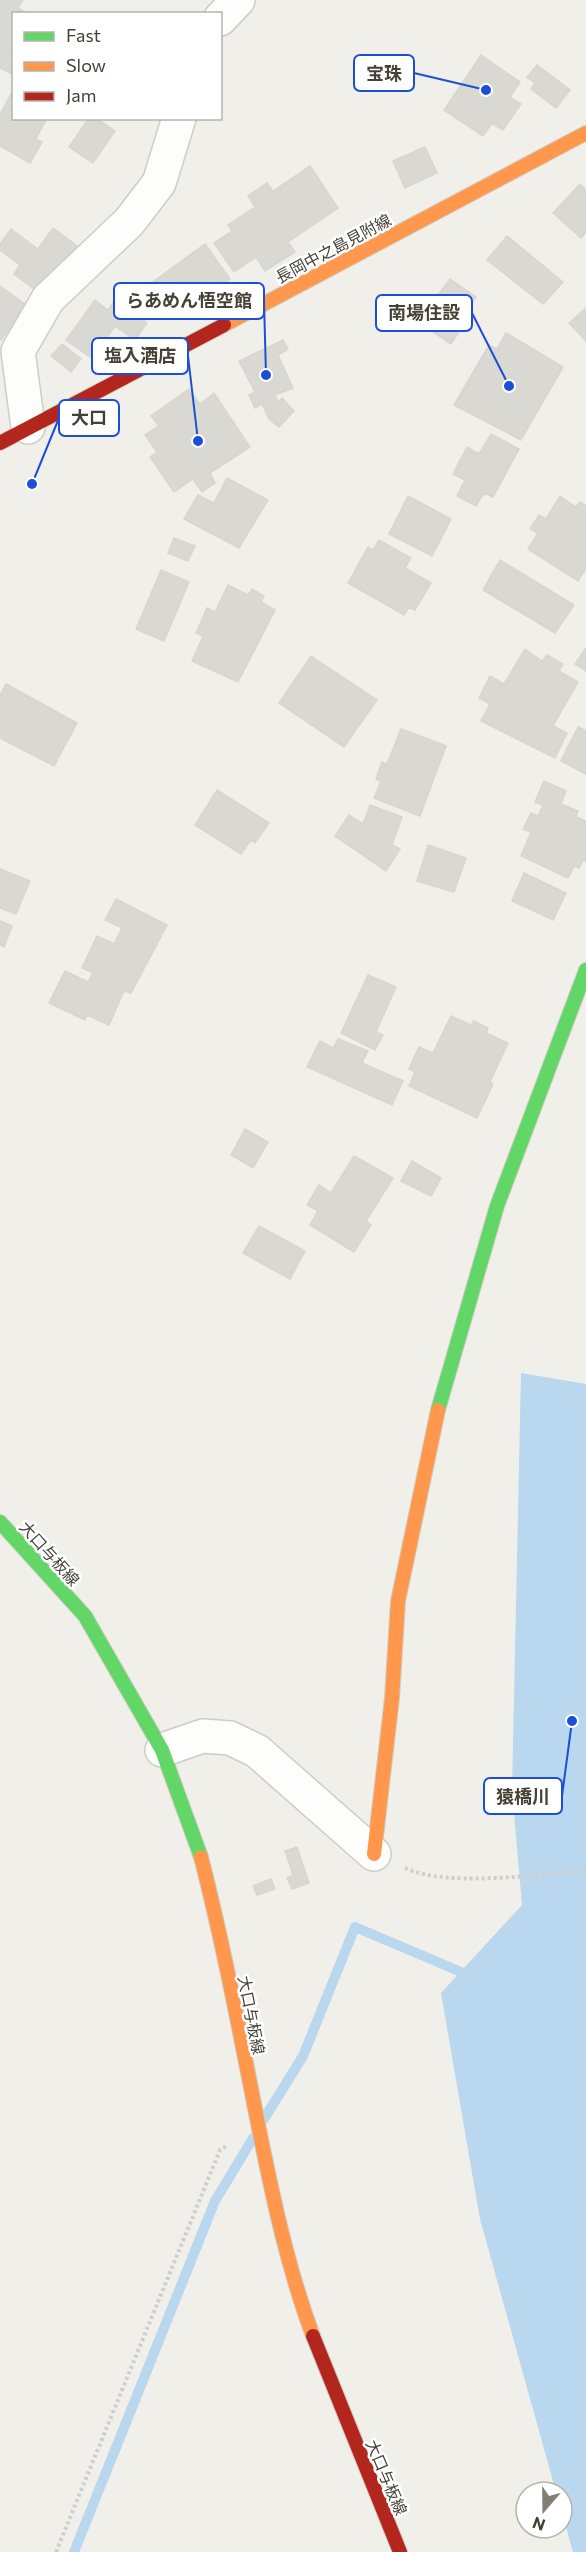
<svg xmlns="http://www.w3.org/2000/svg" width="586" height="2552" font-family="Commissioner,'Noto Sans JP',sans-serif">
<rect width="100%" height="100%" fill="#f0efe9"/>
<path fill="#b9d7ef" d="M521,1373L586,1384V2552H573L562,2513V2492H556L480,2219L441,1993L522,1905L512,1791Z"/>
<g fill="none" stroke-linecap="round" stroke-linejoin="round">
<path stroke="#b9d7ef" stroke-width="10" d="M264,2119L303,2056L355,1927L473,1977
M74,2552L215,2201L253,2138"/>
</g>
<path fill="#dad8d2" stroke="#d8d6cf" stroke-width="1.5" d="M0,0H23L18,8L29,14H14V75L0,68Z
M481,55L520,82L510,97L521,104L503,130L492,123L483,136L444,110Z
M537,65L570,90L556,108L531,89L535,83L527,77Z
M13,91L14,118H47L36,139L42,142L30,163L0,146V114Z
M89,118H96L115,131L93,163L69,147Z
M425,147L437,173L405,188L393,161Z
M310,166L338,208L288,242L295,252L265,271L256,257L234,272L214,243L232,231L228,225L255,207L248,196L267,183L273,191Z
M580,184L586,190V232L581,238L553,213Z
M53,228L77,246L41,294L14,274L20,265L0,250V244L11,229L38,249Z
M507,236L563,282L543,304L487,260Z
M205,244L230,279L221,287L216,280L159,320L139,292Z
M450,279L476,297L460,320L465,323L451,344L424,326L437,305L433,302Z
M0,286L26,305L1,340L0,339Z
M95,300L108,310L115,300L147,323L135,340L115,326L104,342L109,346L104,352L96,347L90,357L66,340Z
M586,308V341L569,323Z
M506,333L563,367L521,440L454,405L489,345L497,349Z
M283,340L288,349L278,355L293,388L275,395L278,402L282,398L294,411L279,427L269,419L262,404L255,408L249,395L255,392L239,361Z
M62,344L81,359L71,372L51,356Z
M189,389L200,404L214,393L250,447L210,473L215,483L202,492L193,479L174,492L150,457L157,452L145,435L159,426L151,416Z
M491,434L519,449L493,497L484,493L476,506L457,496L465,480L453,474L467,447L479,454Z
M227,478L268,500L239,548L184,519L198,495L214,503Z
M408,496L451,519L432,556L389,534Z
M560,496L576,507L580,502L586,506V568L578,581L528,549L538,533L530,529L539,515L546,519Z
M174,538L195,546L188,561L168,553Z
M379,540L411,558L405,568L431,583L415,610L409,607L404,615L348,583L368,547L373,550Z
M500,560L574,605L555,633L483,590Z
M161,570L189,582L164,641L136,629Z
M228,585L248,595L252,589L264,596L261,602L275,610L238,682L192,661L203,636L196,633L207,608L215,612Z
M586,648V671L575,664Z
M525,649L542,661L547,655L563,664L559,671L578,682L553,726L567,733L555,758L481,721L490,704L479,698L490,676L504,684Z
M311,656L377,700L344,747L279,703Z
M6,684L77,723L54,766L0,738V695Z
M578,727L586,731V774L561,761Z
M401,729L446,746L420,816L374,798L381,781L376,779L382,762L387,764Z
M544,781L566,791L561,804L578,811L576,817L586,821V861L583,860L579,868L574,866L568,878L521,856L531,832L523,829L531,813L538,816L543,805L535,802Z
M217,790L269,823L255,843L251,840L241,854L195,825Z
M370,805L402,817L392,845L400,849L386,871L335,836L349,815L363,824Z
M428,845L466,858L454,892L417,881Z
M0,869L30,881L16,914L0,908Z
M524,873L566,893L553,920L512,901Z
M116,899L167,925L131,993L124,991L109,1025L87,1015L85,1020L49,1003L65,971L88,982L93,973L82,968L97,936L114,944L122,928L105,920Z
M0,921L12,926L4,947L0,945Z
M368,975L396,987L376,1032L383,1035L375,1050L341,1033Z
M451,1016L471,1025L474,1021L488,1028L486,1033L508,1043L490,1082L493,1084L477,1118L409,1086L415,1072L409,1069L419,1047L433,1053Z
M338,1039L368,1051L362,1063L403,1081L392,1105L307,1067L320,1041L333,1048Z
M245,1129L268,1142L253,1168L231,1155Z
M354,1156L393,1178L366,1221L371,1225L354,1252L310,1225L318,1211L307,1205L319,1185L331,1193Z
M412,1161L441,1178L431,1196L401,1181Z
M259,1226L305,1251L290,1279L243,1253Z
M297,1847L309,1883L292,1889L287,1878L293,1875L285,1851Z
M271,1879L275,1889L257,1895L253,1886Z"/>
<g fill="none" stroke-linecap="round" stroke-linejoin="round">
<g stroke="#ceccc7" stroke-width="36">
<path id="street" d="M220,19L238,0
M28,427L18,351L48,299L129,222L159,183L179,118
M162,1750L203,1736L230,1738L257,1751L374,1854"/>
</g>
<g stroke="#d0ccc0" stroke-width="16">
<path id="fast" d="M438,1410L497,1206L586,970
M0,1522L85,1616L162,1750L201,1857"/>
</g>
<g stroke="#d0ccc0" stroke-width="16">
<path id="slow" d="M224,325L586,133
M374,1854L392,1698L398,1601L438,1410
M201,1857C224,1947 241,2038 259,2129C273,2198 288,2269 313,2336"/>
</g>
<g stroke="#d0ccc0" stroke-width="16">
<path id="jam" d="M0,443L224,325
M313,2336L400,2552"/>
</g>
<path stroke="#d1ceca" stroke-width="4" stroke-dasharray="3 3" stroke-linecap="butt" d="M405,1868C448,1888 538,1874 586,1871
M56,2552L220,2150L227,2146"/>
<use href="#street" stroke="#fdfdfc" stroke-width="33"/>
<use href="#fast" stroke="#63d668" stroke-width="14"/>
<use href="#slow" stroke="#ff974d" stroke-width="14"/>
<use href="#jam" stroke="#b3261e" stroke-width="14"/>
</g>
<g text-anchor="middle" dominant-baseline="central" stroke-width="5" stroke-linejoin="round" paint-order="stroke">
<g font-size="16" fill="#464135" stroke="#fff">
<text transform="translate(333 248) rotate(-28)">長岡中之島見附線</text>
<text transform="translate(50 1553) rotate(48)">大口与板線</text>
<text transform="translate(252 2015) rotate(79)">大口与板線</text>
<text transform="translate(387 2477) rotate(67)">大口与板線</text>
</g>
</g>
<path fill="none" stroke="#1d4ed8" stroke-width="2" d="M486 90L414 73M266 375L264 301M509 386L472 313M198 441L188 356M32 484L59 418M572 1721L562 1796"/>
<g fill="#1d4ed8" stroke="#fff" stroke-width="2">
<circle cx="486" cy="90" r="6"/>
<circle cx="266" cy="375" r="6"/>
<circle cx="509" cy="386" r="6"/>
<circle cx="198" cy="441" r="6"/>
<circle cx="32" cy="484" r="6"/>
<circle cx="572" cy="1721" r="6"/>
</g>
<g fill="#fff" stroke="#1d4ed8" stroke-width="2">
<rect x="354" y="55" width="60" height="36" rx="6"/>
<rect x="114" y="283" width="150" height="36" rx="6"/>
<rect x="376" y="295" width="96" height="36" rx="6"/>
<rect x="92" y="338" width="96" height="36" rx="6"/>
<rect x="59" y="400" width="60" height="36" rx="6"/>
<rect x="484" y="1778" width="78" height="36" rx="6"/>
</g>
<g font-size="18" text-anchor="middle" font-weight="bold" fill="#464135">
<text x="384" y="80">宝珠</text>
<text x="189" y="307">らあめん悟空館</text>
<text x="424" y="319">南場住設</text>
<text x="140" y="362">塩入酒店</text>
<text x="89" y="424">大口</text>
<text x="523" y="1803">猿橋川</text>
</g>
<rect x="12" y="12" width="210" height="108" fill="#ffffff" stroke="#b5b3ae" stroke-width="1.5"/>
<rect x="24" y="32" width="30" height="9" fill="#63d668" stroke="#b5b3ae" stroke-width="1.5"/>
<text x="66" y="42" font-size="18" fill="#464135">Fast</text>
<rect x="24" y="62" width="30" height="9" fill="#ff974d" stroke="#b5b3ae" stroke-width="1.5"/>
<text x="66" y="72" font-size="18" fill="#464135">Slow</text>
<rect x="24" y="92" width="30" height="9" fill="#b3261e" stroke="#b5b3ae" stroke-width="1.5"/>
<text x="66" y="102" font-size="18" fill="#464135">Jam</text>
<g transform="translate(544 2510) rotate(200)"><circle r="28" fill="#ffffff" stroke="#b5b3ae" stroke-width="1.5"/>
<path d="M0-4.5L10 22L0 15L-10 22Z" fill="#827e74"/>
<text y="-9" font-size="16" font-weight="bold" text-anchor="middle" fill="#464135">N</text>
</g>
</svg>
